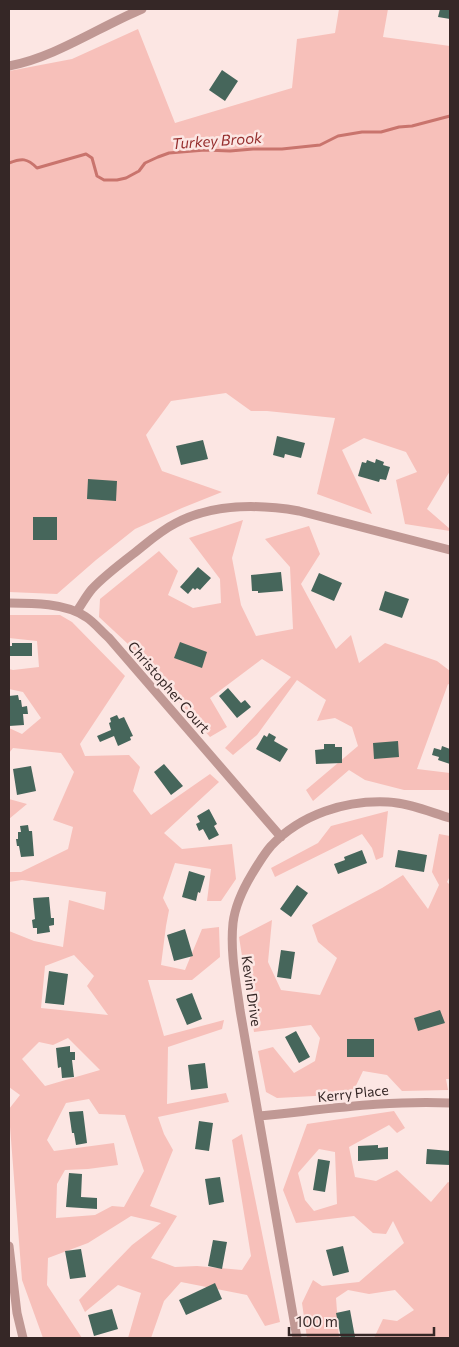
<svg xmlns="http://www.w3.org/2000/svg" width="459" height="1347" font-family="Commissioner,sans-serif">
<rect width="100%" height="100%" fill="#fce6e3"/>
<path fill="#f7c0ba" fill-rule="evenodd" d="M339,9H388L383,37L450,46V471L427,509L450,529V531L405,524L396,480L417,472L406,452L364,438L342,450L372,514L317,494L335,418L267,411H251L226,393L171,401L146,435L162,471L222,492L182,508L135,529L96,560L57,594L9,592V71L72,59L138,29L175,123L292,88L297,39L335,33Z
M243,520L232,558L241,605L256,636L293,629L290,567L265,539L309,526L320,554L301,584L336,649L351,635L359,663L385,643L437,661L450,671V685L448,684L417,769L450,773V790H404L365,780L349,770L313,801L306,790L358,746L352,727L335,718L317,721L326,700L297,680L257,735L233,755L225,748L291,677L262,659L210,698L227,727L210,737L128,644L99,617L100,599L159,551L178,571L168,595L193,608L221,603L220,579L189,538Z
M9,615H60L72,622L125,676L80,744L85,756L129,755L140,767L133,791L151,815L210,774L219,782L164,833L182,849L232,844L236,879L221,901H207L211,869L175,863L163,898L169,910L166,926L161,965L185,970L202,929L219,927L220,957L192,980H148L164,1036L224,1020L222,1029L168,1047L167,1104L226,1093L229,1102L158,1117L164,1134L173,1150L150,1206L177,1216L151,1258L175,1267L197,1266L242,1270L251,1256L232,1140L242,1134L280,1322L265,1326L247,1295L181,1282L164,1301L151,1338H128L141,1293L118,1285L85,1312L79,1300L132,1245L161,1223L131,1216L88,1243L48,1258L47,1285L82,1338H43L22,1280L9,1114V1109L20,1095L9,1087V931L34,941L63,947L69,900L104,910L106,892L22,880L9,882V872H21L68,849L73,827L53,820L74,772L61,753L13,748L9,753V728L22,734L41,718L23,692L9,689V669L13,670L39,667L37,641L9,638ZM74,955L94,976L87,986L108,1015L41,1008L45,966ZM68,1038L100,1070L45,1086L22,1059L39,1042L53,1045ZM89,1099L99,1114L125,1115L144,1171L124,1207L112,1206L95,1215L56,1218L57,1184L65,1170L88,1169L118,1165L114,1143L54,1151L47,1140L66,1103Z
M9,799L27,804L9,819Z
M388,811L383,857L376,860L372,848L362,834L275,877L271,868L318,843L331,826Z
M439,834L450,836V876L447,882L450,885V1079H446L448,1090L402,1091L387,1075L363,1071L352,1094L277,1098L266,1092L258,1051L273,1047L294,1073L315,1061L320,1038L311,1025L254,1032L239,937L272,920L268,962L281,990L320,995L337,958L318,942L312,925L382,888L403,875L428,909L439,885L432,872Z
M394,1111L405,1128L397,1133L389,1125L349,1147L355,1177L376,1181L397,1170L431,1202L448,1182L450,1183V1338H374L383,1319L397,1321L414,1310L395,1290L369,1294L348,1290L336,1298L339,1338H307L302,1303L313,1280L322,1286L359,1282L404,1243L393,1221L386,1234L373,1233L354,1216L296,1223L283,1190L307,1124ZM319,1149L335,1152L337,1204L314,1211L305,1200L298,1173Z"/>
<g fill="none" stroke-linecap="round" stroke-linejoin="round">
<path stroke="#c9746d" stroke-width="3" d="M9,163C22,158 27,158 37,168L86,154L92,158L97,176L104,180H117L126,178L139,171L145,163L158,157L169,153L205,150L230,151L253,149H282L320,145L338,136L362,132H381L399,127L412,126L450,116"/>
</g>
<path fill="#46665b" d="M440,9H450V19L438,17Z
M222,70L238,81L225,101L209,90Z
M277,436L305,443L301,458L285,454L284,458L273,455Z
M203,440L208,459L181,465L176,446Z
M376,459L384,462L383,465L390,467L386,480L380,479L379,482L358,476L362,462L366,463L367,460L375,463Z
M88,479L117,481L116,501L87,499Z
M33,517H57V540H33Z
M198,567L211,578L200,590L197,588L195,590L193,588L188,594L180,587Z
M281,572L283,591L258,593V591H252L251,575Z
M319,573L342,583L334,601L311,591Z
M385,591L409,599L402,618L379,610Z
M180,642L207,652L202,668L174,658Z
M12,643H32V656H9V646H12Z
M228,688L241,703L245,700L251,707L237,718L219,696Z
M18,695L19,700H21L22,707L27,706L28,714H23L24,725L9,726V696Z
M117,715L119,719L124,717L133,736L130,737L131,740L118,746L114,736L100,742L97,736L111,730L109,723L111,722L110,718Z
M269,733L276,737L274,741L288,749L280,762L256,749L264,735L267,737Z
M398,741L399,757L374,759L373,743Z
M324,744H335V747H342V763L316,764L315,750L324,749Z
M442,746L450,749V764L438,760L439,757L432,755L434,748L441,750Z
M164,764L183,786L171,795L154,772Z
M31,766L36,791L17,795L13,769Z
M209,809L217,824L214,826L219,835L209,840L203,829L199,831L196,824L200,822L197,816Z
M28,825L29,831H32L34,856L21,857L19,846H17L16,839H18V832H21L20,826Z
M362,850L367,863L338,874L334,864L345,860L344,857Z
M398,850L427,855L424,872L395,867Z
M189,871L205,876L200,893L198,892L196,901L182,897Z
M297,885L308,893L291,917L280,909Z
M49,897L51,918H54V925L49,926L50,932L37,934V928H33L32,920L35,919L33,898Z
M185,929L193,956L174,961L167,935Z
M281,950L295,952L291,979L277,977Z
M49,971L68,974L64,1005L45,1003Z
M192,993L202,1019L187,1025L176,999Z
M440,1010L445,1023L418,1031L414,1018Z
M296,1031L310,1057L299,1063L285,1037Z
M347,1039H374V1057H347Z
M70,1046V1052H75V1060H72L74,1077L62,1078L61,1067L58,1068L56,1048Z
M205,1063L208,1088L191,1090L188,1065Z
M83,1111L87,1143L76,1145L74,1133H72L69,1112Z
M199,1121L213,1123L209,1151L195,1149Z
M378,1145V1148L388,1147V1159L358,1161V1146Z
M427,1149L450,1151V1165L426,1164Z
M318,1159L330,1161L325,1192L313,1190Z
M69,1173L82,1174L81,1197L97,1198V1209L66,1207Z
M220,1177L224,1202L209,1205L205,1179Z
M213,1240L227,1242L222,1269L208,1266Z
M343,1246L349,1272L333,1276L326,1250Z
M81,1249L86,1277L70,1279L65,1251Z
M215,1283L222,1299L186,1315L179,1300Z
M112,1309L118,1329L94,1336L88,1315Z
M350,1310L355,1337L341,1338L336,1313Z"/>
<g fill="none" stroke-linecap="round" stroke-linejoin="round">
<path stroke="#c09894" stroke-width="9" d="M9,66C54,58 99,27 142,9
M9,603C32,603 66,603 86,617C94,622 101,631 109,638L281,837
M77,611C82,604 86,596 92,589C102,578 120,564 133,554C147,543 160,531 176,523C214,503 258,504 299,511L450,550
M259,1116C322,1110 386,1100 450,1103
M9,1246L17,1313L23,1338
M297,1338L240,1010C236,981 230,952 233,923C235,906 243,889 252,874C258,864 264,854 271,846C301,814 346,800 388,802C409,803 430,812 450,818"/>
</g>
<g text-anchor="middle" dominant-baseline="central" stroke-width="5" stroke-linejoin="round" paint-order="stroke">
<g font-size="14" fill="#352726" stroke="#fce6e3">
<text transform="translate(169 687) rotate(49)">Christopher Court</text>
<text transform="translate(252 991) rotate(82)">Kevin Drive</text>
<text transform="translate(353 1093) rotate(-6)">Kerry Place</text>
</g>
<g font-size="15" font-style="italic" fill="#962f2e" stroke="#fce6e3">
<text transform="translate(217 140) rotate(-4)">Turkey Brook</text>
</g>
</g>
<rect width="459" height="1347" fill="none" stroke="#352726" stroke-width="20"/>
<path d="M289 1327v8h145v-8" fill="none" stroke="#352726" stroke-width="2.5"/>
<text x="296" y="1327" font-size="15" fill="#352726" stroke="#fce6e3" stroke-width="4" paint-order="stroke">100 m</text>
</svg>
